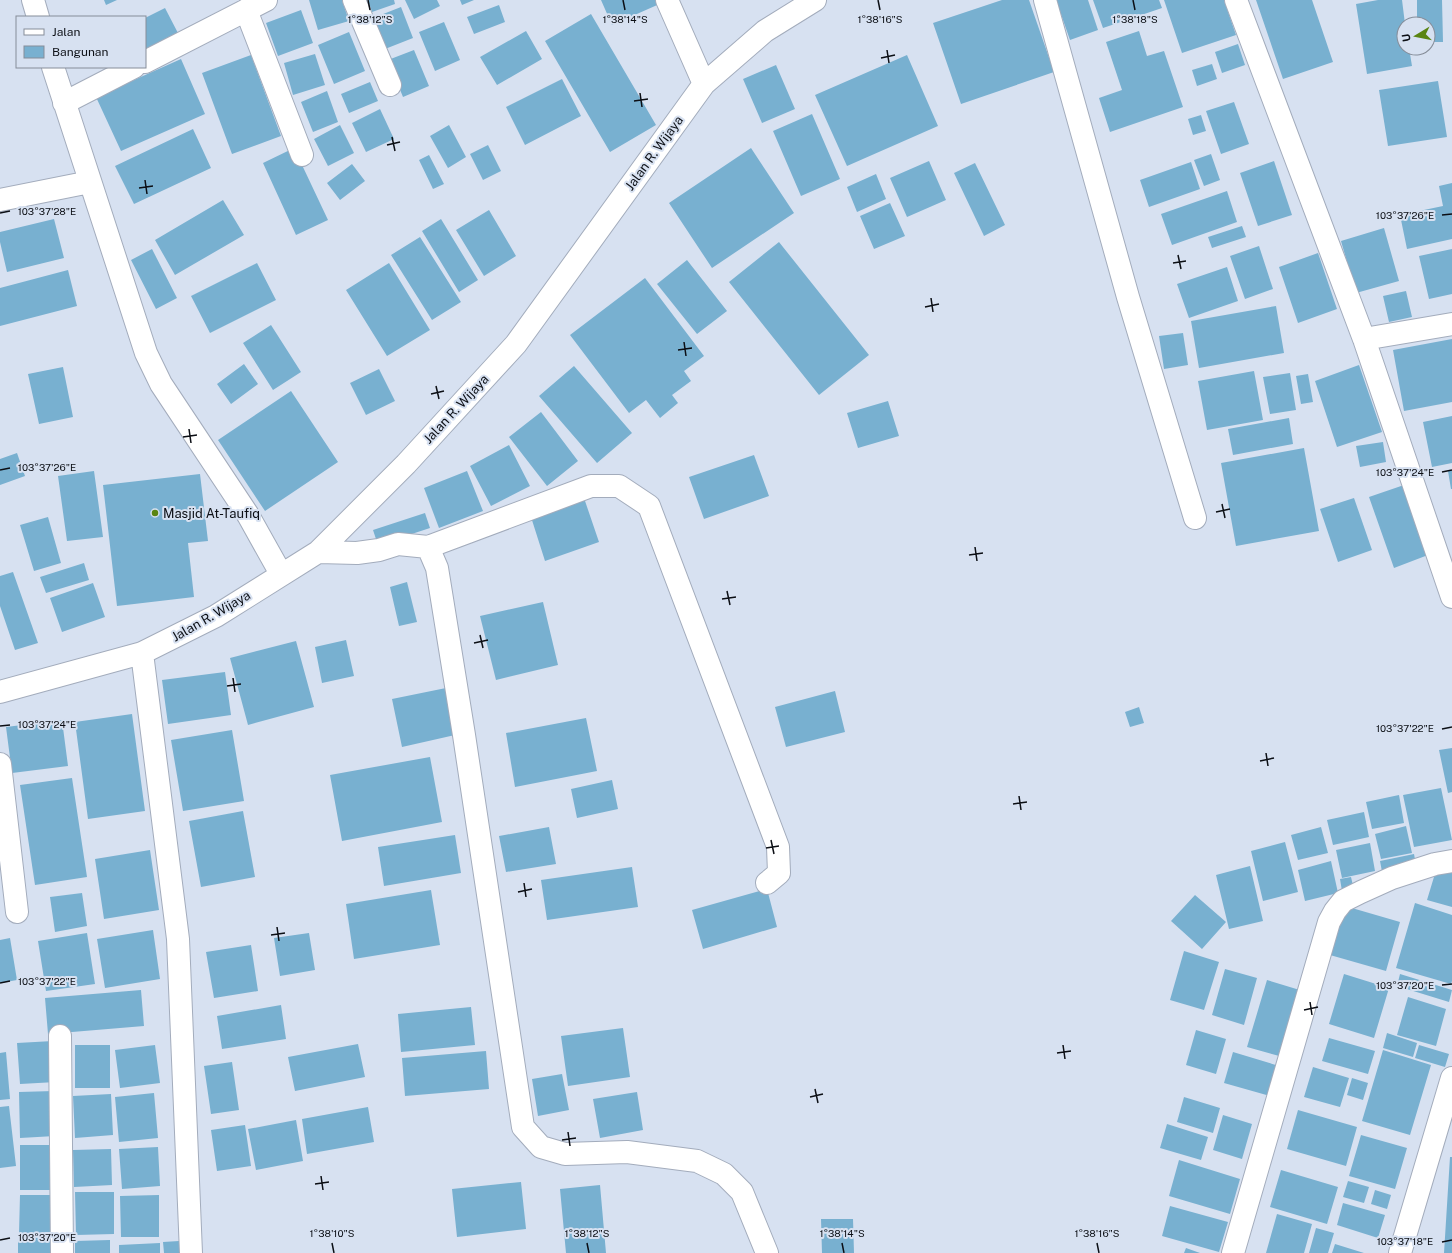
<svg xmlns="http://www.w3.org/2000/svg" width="1452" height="1253" font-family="'Public Sans',sans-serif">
<rect width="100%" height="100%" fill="#d7e1f1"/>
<path fill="#78b0d0" d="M104,0H117L106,5Z
M309,0H342L349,21L318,30Z
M368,0H394L395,4L372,12Z
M405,0H437L440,6L414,19Z
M460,0H474L462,5Z
M601,0H663L664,2L612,25Z
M1002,0H1029L1054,72L961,104L933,23Z
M1056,0H1088L1098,30L1070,40Z
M1093,0H1159L1162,8L1103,28Z
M1164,0H1224L1236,35L1182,53Z
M1256,0H1312L1333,62L1283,79Z
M1378,0H1402L1405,24H1404V48H1409L1412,66L1367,74L1356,4Z
M1417,0H1442L1443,42H1428V24H1417Z
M499,5L505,22L474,34L467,17Z
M401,7L413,38L385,49L373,18Z
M165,8L179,35L145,52V18Z
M301,10L313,43L278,56L266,23Z
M591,14L656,125L610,152L545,41Z
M444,22L460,60L435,71L419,32Z
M526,31L542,59L497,85L480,57Z
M1139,31L1147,56L1164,51L1183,107L1110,132L1099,98L1122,90L1106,42Z
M349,32L365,71L334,84L318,45Z
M1238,44L1245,65L1222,73L1215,52Z
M414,50L429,86L403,97L388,60Z
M315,54L325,85L293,95L284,63Z
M251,55L281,136L232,154L202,73Z
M907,55L938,126L847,166L815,95Z
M181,59L205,114L121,151L96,97Z
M1212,64L1217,79L1197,86L1192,70Z
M776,65L795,109L762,123L743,79Z
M562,79L581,116L525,145L506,107Z
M1438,81L1447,137L1388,146L1379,90Z
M370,82L378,101L349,113L341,94Z
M327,91L338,122L313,132L301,102Z
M1234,102L1249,144L1221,154L1206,111Z
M380,109L394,139L366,152L352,123Z
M812,114L840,179L801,196L773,131Z
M1201,115L1206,131L1193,135L1188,119Z
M340,125L354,153L328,166L314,139Z
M449,125L466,157L448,168L430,136Z
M193,129L211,168L134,204L115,166Z
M488,145L501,171L483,180L470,154Z
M294,148L328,220L296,235L263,163Z
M751,148L794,213L712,268L669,203Z
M1211,154L1220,180L1204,186L1194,160Z
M429,155L444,184L433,189L419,160Z
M929,161L946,200L907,217L890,178Z
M1274,161L1292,215L1258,226L1240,173Z
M1191,162L1200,189L1149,207L1140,180Z
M975,163L1005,225L984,236L954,173Z
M352,164L365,181L340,200L327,183Z
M876,174L886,199L857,212L847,187Z
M1452,183V239L1407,249L1400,215L1443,206L1439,186Z
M1227,191L1237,222L1172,245L1161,214Z
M223,200L244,235L175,275L155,240Z
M890,203L905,236L874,249L860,216Z
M489,210L516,256L484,276L456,230Z
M54,219L64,258L7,272L0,242V232Z
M441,219L478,280L459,292L422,231Z
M1242,226L1246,237L1212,248L1208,237Z
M1384,228L1399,281L1356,293L1341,241Z
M420,237L461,302L432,320L391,255Z
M779,242L869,355L819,395L729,282Z
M1259,246L1273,289L1245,299L1230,256Z
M152,249L177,298L156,309L131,260Z
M1452,249V294L1429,299L1419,256Z
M1318,253L1337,309L1298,323L1279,267Z
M687,260L727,311L697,334L657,284Z
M257,263L276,300L210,333L191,296Z
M389,263L430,330L387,356L346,290Z
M1227,267L1238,301L1189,318L1177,284Z
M68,270L77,306L0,326V288Z
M645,278L704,356L684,371L691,381L672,395L678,403L660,418L646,400L629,413L570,335Z
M1406,291L1412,317L1389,322L1383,296Z
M1276,306L1284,353L1199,368L1191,321Z
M271,325L301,372L273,390L243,343Z
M1183,333L1188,365L1164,369L1159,336Z
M1452,339V402L1404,411L1393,350Z
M244,364L258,384L231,404L217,384Z
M1359,365L1382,432L1337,447L1315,381Z
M574,366L632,433L597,463L539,396Z
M63,367L73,417L39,424L28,374Z
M379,369L395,401L366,415L350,383Z
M1254,371L1263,420L1207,430L1198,381Z
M1290,373L1296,410L1270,414L1263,377Z
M1308,374L1313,402L1301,404L1296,376Z
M291,391L338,462L265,511L218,440Z
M888,401L899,436L858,448L847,413Z
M541,412L578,461L547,486L509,437Z
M1452,416V463L1432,467L1423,422Z
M1289,418L1293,444L1233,455L1228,429Z
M1383,442L1386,462L1360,467L1356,446Z
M509,445L530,486L491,506L470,466Z
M1304,448L1319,531L1236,546L1221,463Z
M17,453L25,476L0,485V459Z
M754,455L769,496L704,519L689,477Z
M1452,470V489H1451L1448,471Z
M94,471L103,537L67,541L58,476Z
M467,471L483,511L439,528L424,488Z
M200,474L208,541L188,543L194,597L117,606L103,485Z
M1404,485L1428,555L1394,568L1369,497Z
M584,498L599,542L545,561L531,517Z
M1354,498L1372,550L1338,562L1320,509Z
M425,513L430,528L378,545L373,530Z
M48,517L61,563L34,571L20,525Z
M84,563L89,580L46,593L40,577Z
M13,572L38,643L15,650L0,606V576Z
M407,582L417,622L399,626L390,587Z
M93,583L105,617L62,632L50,598Z
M543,602L558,665L496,680L480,616Z
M346,640L354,676L322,683L315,647Z
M296,641L314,707L248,725L230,658Z
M225,672L231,715L168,724L162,680Z
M446,688L455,735L402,747L392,699Z
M835,691L845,732L786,747L775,707Z
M1139,707L1144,723L1130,727L1125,712Z
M132,714L145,811L88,819L75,722Z
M586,718L597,771L515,787L506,733Z
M62,720L68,766L12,773L6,727Z
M232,730L244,801L183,811L171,740Z
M1452,748V792L1448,793L1439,750Z
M430,757L442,822L342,841L330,775Z
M72,778L87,877L35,885L20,785Z
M612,780L618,809L577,818L571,789Z
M1441,788L1452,840L1414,847L1403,795Z
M1399,795L1404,823L1372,829L1366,802Z
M243,811L255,877L201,887L189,821Z
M1364,812L1369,837L1333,845L1327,820Z
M1406,826L1412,853L1381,859L1375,834Z
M549,827L556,864L506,872L499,836Z
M1321,827L1328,853L1298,860L1291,835Z
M455,835L461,873L384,886L378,847Z
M1285,842L1298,892L1263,901L1251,851Z
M1370,843L1375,871L1342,878L1336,850Z
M150,850L159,910L104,919L95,859Z
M1414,854L1417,870L1383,877L1380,861Z
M1331,861L1338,893L1305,901L1298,870Z
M1250,866L1263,921L1229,929L1216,875Z
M632,867L638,907L547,920L541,880Z
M1437,867L1452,872V907L1427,900Z
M1351,877L1355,894L1343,897L1340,879Z
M767,889L777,927L703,949L692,910Z
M431,890L440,945L354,959L346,904Z
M82,893L87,926L55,932L50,897Z
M1195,895L1226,922L1202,949L1171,921Z
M1415,903L1452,915V981L1451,984L1396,968Z
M1345,906L1400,922L1386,971L1330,955Z
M153,930L160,979L105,988L97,939Z
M87,933L95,984L46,991L38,941Z
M309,933L315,970L280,976L274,938Z
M10,938L17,980L0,983V940Z
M251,945L258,991L214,998L206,952Z
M1184,951L1219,962L1204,1010L1170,1000Z
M1225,969L1257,978L1244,1025L1212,1015Z
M1344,974L1389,988L1374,1038L1329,1024Z
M1400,974L1452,990L1449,1002L1397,986Z
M1267,980L1303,991L1283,1057L1247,1047Z
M141,990L144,1026L48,1034L45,998Z
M1408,997L1446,1009L1436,1046L1397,1035Z
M281,1005L286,1039L222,1049L217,1016Z
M471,1007L475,1045L401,1052L398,1014Z
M623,1028L630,1077L568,1086L561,1036Z
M1196,1030L1226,1039L1216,1074L1186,1065Z
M1387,1033L1417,1043L1413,1057L1383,1048Z
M1329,1038L1375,1051L1368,1074L1322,1061Z
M53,1041L56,1082L20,1084L17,1043Z
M358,1044L365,1077L295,1091L288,1057Z
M75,1045H110V1088H75Z
M155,1045L160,1083L120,1088L115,1050Z
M1419,1045L1449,1054L1445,1067L1415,1058Z
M1383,1050L1431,1065L1410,1135L1362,1121Z
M486,1051L489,1089L405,1096L402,1058Z
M6,1052L10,1099L0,1100V1053Z
M1233,1052L1279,1066L1270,1096L1224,1083Z
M232,1062L239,1110L211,1114L204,1066Z
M1313,1067L1349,1078L1340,1107L1304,1097Z
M562,1074L569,1110L538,1116L532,1079Z
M1352,1078L1368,1083L1363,1100L1347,1095Z
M54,1091L55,1136L20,1138L19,1092Z
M637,1092L643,1130L600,1138L593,1099Z
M154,1093L158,1138L119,1142L115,1097Z
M111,1094L113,1135L75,1138L73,1096Z
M1184,1097L1220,1108L1213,1133L1177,1122Z
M9,1106L16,1166L0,1168V1107Z
M368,1107L374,1142L307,1154L302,1119Z
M1298,1110L1357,1127L1346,1166L1287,1149Z
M1223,1115L1252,1124L1242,1159L1213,1150Z
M296,1120L303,1161L256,1170L248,1129Z
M1167,1124L1208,1137L1201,1160L1160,1148Z
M245,1125L251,1166L217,1171L211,1130Z
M1361,1135L1407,1148L1395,1189L1349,1176Z
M20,1145H56V1190H20Z
M158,1147L160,1186L122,1189L119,1149Z
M111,1149L112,1185L74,1187L73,1150Z
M1450,1157H1452V1253H1444Z
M1179,1160L1240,1179L1230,1214L1169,1196Z
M1281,1170L1338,1187L1327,1224L1270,1207Z
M1348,1181L1369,1187L1364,1203L1343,1197Z
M521,1182L526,1229L457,1237L452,1189Z
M600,1185L606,1253H566L560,1189Z
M1375,1190L1391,1195L1387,1209L1371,1204Z
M75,1192H114V1234L76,1235Z
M20,1195H57V1234H19Z
M159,1195V1237H121L120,1196Z
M1343,1203L1385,1215L1378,1238L1337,1225Z
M1170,1206L1228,1222L1219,1252L1162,1236Z
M1277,1214L1312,1224L1304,1253H1266Z
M821,1219H853L854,1253H822Z
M1316,1228L1334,1233L1328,1253H1309Z
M54,1237V1253H18V1238Z
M110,1240V1253H75V1241Z
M179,1241L180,1253H164L163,1242Z
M160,1243V1253H119V1245Z
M1335,1244L1364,1253H1332Z
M1186,1248L1200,1253H1184Z"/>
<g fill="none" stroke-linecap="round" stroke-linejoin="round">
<g stroke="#a3acbc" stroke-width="24">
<path id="minor" d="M33,0L38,17
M354,0L390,85
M667,0L704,84
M1045,0L1128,297L1195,518
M1236,0L1364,339L1452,597
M246,10L302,155
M145,62L266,0
M53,67L146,353L161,384L248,515L281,574
M64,103L134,67
M0,200L90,182
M1364,339L1452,324
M428,547L591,486H619L649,506L778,847L779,873L767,883
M318,552L357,553L379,550L398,544L428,547L437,568L464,735L523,1127L541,1147L565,1154L627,1152L697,1161L724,1174L742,1192L767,1253
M142,653L178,939L191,1253
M0,692L142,653L216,616L318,552L406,464L516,344L704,84L765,31L815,0
M0,764L17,912
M60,1036L62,1253
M1233,1253L1329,922L1335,911L1343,901L1361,892L1392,878L1435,864L1452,861
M1400,1253L1452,1078"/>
</g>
<use href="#minor" stroke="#fff" stroke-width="22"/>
</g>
<path fill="none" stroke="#0c0f15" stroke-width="1.5" d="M368,0L370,10M623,0L625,10M878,0L880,10M1133,0L1135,10M887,50L889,63M881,58L895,55M640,93L642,107M634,101L648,99M392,137L395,151M387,145L400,142M145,180L147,194M139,188L153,186M0,213L10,211M1442,215L1452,214M1178,255L1181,269M1173,263L1186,261M931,298L933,312M925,307L939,304M684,342L686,356M678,350L692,348M436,386L439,399M431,394L444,391M189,429L191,443M183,437L197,435M0,470L10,468M1442,472L1452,470M1222,504L1225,518M1216,512L1230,509M975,547L977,561M969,555L983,553M727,591L730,605M722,599L736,597M480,635L483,648M474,643L488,640M233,678L235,692M227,686L241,684M0,726L10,725M1442,729L1452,727M1266,753L1268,766M1260,761L1274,758M1019,796L1021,810M1013,804L1027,802M771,840L774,854M766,848L779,846M524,883L526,897M518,892L532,889M277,927L279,941M271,935L285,933M0,983L10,981M1442,985L1452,984M1310,1002L1312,1015M1304,1010L1318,1007M1063,1045L1065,1059M1057,1053L1071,1051M815,1089L818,1103M810,1097L823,1094M568,1132L570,1146M562,1140L576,1138M321,1176L323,1190M315,1184L329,1182M0,1240L10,1238M1442,1242L1452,1240M332,1243L334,1253M587,1243L589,1253M842,1243L844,1253M1097,1243L1099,1253"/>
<circle fill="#5a8512" stroke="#d7e1f1" stroke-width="1.5" cx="155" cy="513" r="4"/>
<g text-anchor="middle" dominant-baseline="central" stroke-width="4" stroke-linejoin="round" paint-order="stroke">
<g font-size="13" fill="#0c0f15" stroke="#d7e1f1">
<text transform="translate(654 153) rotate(-54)">Jalan R. Wijaya</text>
<text transform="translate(456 409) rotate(-47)">Jalan R. Wijaya</text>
<text transform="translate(211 616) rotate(-30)">Jalan R. Wijaya</text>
</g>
<g font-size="13" fill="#0c0f15" stroke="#d7e1f1" text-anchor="start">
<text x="163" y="513">Masjid At-Taufiq</text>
</g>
</g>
<g font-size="10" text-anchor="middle" fill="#0c0f15" stroke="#d7e1f1" stroke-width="4" stroke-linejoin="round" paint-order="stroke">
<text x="370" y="23">1°38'12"S</text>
<text x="625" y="23">1°38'14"S</text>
<text x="880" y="23">1°38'16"S</text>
<text x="1135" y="23">1°38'18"S</text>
<text x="47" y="215">103°37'28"E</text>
<text x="1405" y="219">103°37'26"E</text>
<text x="47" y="471">103°37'26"E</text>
<text x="1405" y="476">103°37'24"E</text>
<text x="47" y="728">103°37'24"E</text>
<text x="1405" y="732">103°37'22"E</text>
<text x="47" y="985">103°37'22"E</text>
<text x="1405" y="989">103°37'20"E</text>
<text x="332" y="1237">1°38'10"S</text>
<text x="587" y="1237">1°38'12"S</text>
<text x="842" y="1237">1°38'14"S</text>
<text x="1097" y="1237">1°38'16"S</text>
<text x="47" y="1241">103°37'20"E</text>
<text x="1405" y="1245">103°37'18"E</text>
</g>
<rect x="16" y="16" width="130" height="52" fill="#d7e1f1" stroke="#868d99"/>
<rect x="24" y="29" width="20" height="6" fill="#ffffff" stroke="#868d99"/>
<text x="52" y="36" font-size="12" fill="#0c0f15">Jalan</text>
<rect x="24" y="46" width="20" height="12" fill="#78b0d0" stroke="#868d99"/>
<text x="52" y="56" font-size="12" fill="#0c0f15">Bangunan</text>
<g transform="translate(1416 36) rotate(260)"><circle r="19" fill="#d7e1f1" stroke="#868d99"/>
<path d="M0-3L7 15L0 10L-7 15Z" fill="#5a8512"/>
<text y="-6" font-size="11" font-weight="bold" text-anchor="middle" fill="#0c0f15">U</text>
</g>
</svg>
